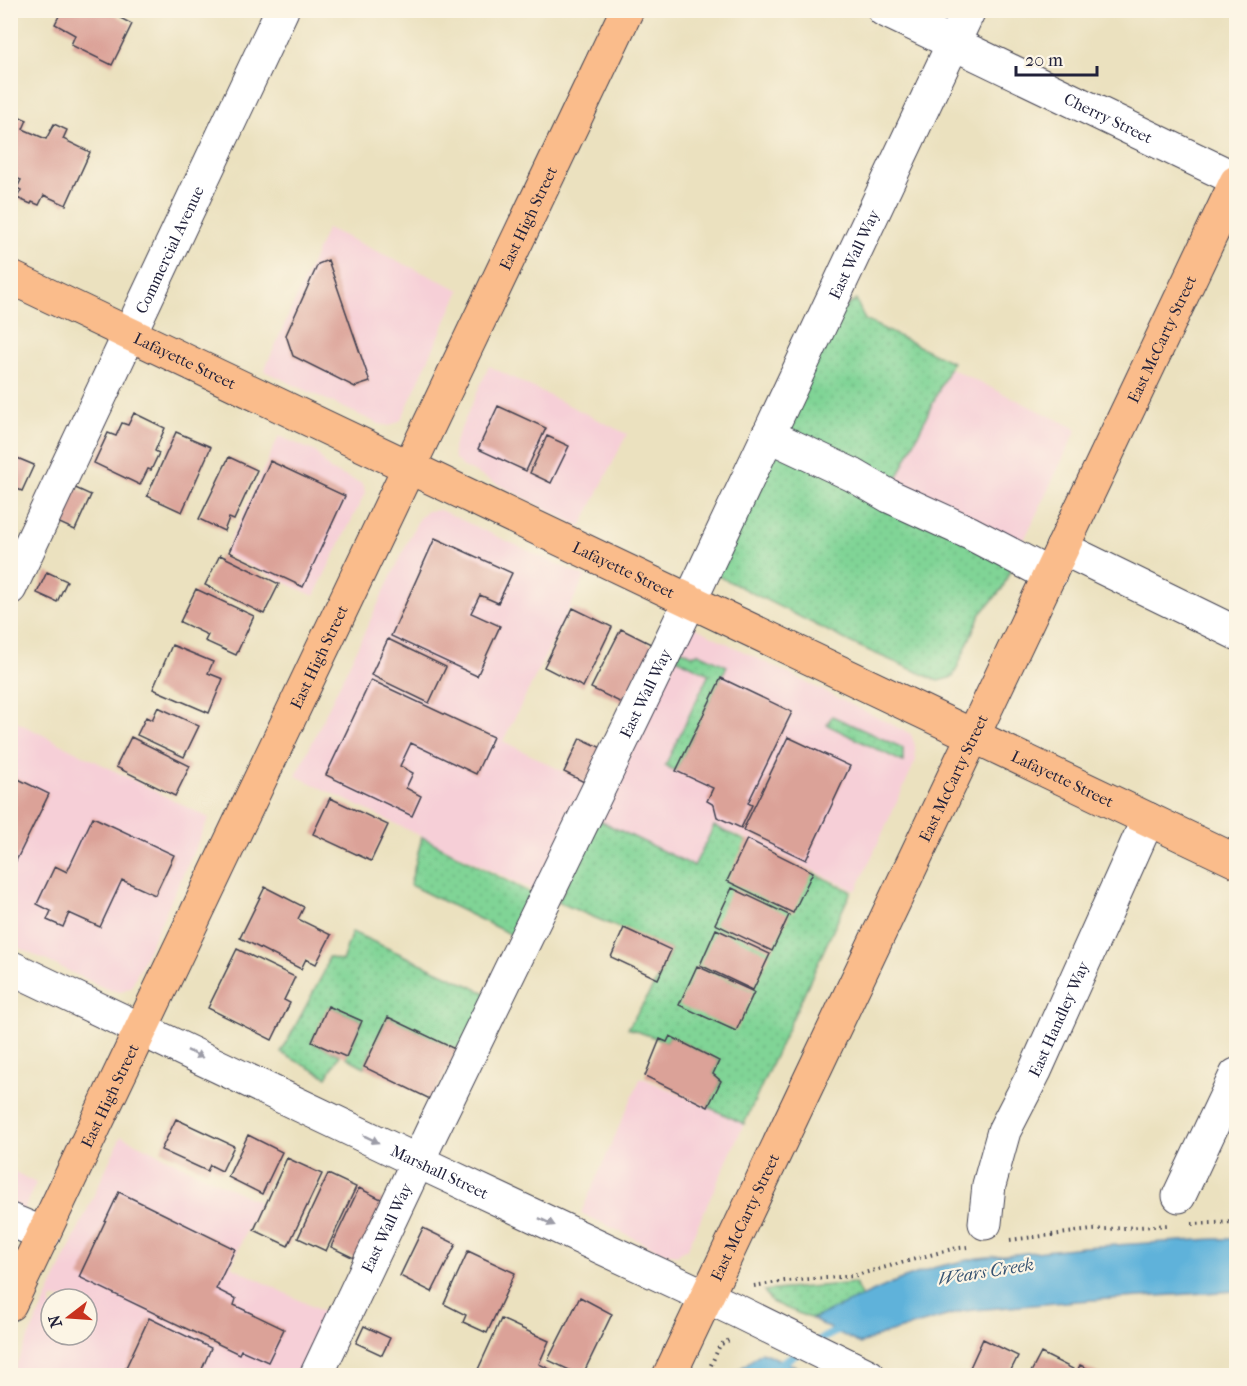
<svg xmlns="http://www.w3.org/2000/svg" width="1247" height="1386" font-family="'IM FELL French Canon',serif">
<defs>
<pattern id="grass-dots" width="8" height="8" patternUnits="userSpaceOnUse" patternTransform="scale(1.5)"><rect width="8" height="8" fill="#80d496"/><path d="M2 2h.1M6 6h.1" fill="none" stroke="#6eb682" stroke-width="1.8" stroke-linecap="round"/></pattern>
</defs>
<rect width="100%" height="100%" fill="#fcf5e5"/>
<filter id="ink" filterUnits="userSpaceOnUse"><feTurbulence type="fractalNoise" baseFrequency=".0167" numOctaves="2"/><feDisplacementMap in="SourceGraphic" scale="12" xChannelSelector="R" yChannelSelector="G"/><feConvolveMatrix kernelMatrix="1 2 1 2 8 2 1 2 1" color-interpolation-filters="sRGB"/></filter>
<filter id="wash" filterUnits="userSpaceOnUse"><feTurbulence type="fractalNoise" baseFrequency=".008" numOctaves="4" result="noise"/><feDisplacementMap in="SourceGraphic" scale="24" xChannelSelector="R" yChannelSelector="G"/><feGaussianBlur stdDeviation="1.35" result="paint"/><feColorMatrix in="noise" values="0 0 0 0 0 0 0 0 0 0 0 0 0 0 0 0 0 1.4 0 .05"/><feComposite in="paint" operator="in"/></filter>
<g filter="url(#wash)">
<rect width="100%" height="100%" fill="#ebe1bf"/>
<path fill="#f6cfd7" fill-rule="evenodd" d="M327,228L460,290L401,420L390,426L379,424L264,371Z
M489,366L627,434L581,527L462,466L454,458L453,446Z
M950,368L1077,429L1016,557L889,496Z
M279,436L316,452L330,470L361,483L364,487L365,493L314,596L224,554Z
M440,510L585,577L503,741L590,785L539,893L296,776L419,518L427,511Z
M692,626L911,734L915,745L916,760L856,891L747,839L715,827L694,866L598,820Z
M11,719L209,818L131,987L119,992L107,989L11,944Z
M641,1077L744,1124L687,1249L677,1255L664,1253L581,1213Z
M121,1136L259,1202L231,1266L335,1318L307,1375L11,1376ZM51,1299H87V1335H51Z
M11,1170L36,1183L11,1238Z"/>
<path fill="url(#grass-dots)" stroke="#517b68" stroke-width="1.5" d="M856,300L865,320L952,362L889,496L1016,557L1002,589L980,615L953,677L938,681L856,645L714,574L838,311Z
M680,649L692,655L699,653L727,666L676,771L665,766L709,674L676,658Z
M832,716L903,748V762L827,725Z
M598,820L694,866L714,826L851,891L744,1124L708,1107L721,1081L713,1074L719,1061L670,1036L667,1042L628,1028L658,979L671,950L558,902Z
M422,837L544,900L524,941L410,885Z
M352,932L497,998L456,1050L388,1017L364,1067L346,1057L362,1021L329,1006L312,1042L340,1055L327,1077L281,1053L325,970L328,957L342,961Z
M855,1283L862,1298L812,1319L771,1302L764,1291Z"/>
<path fill="#5fb2da" stroke="#406a8a" stroke-width="1.5" d="M1214,1239H1236V1291L1077,1301L964,1311L884,1334L860,1344L812,1319L899,1280L936,1267L978,1258L1083,1247Z
M762,1352L808,1372L802,1376L732,1375Z"/>
<g fill="none" stroke-linecap="round" stroke-linejoin="round">
<path stroke="#5fb2da" stroke-width="8" d="M816,1342L844,1327
M759,1376L800,1352"/>
</g>
<g id="blocks">
<path fill="#dba298" d="M62,10H105L132,24L112,65L71,45L75,35L55,24Z
M20,117L27,120L23,129L46,139L54,124L67,130L63,139L90,152L66,205L44,195L39,205L32,202L31,204L17,198L21,190L17,188L21,180L10,176V127L14,129Z
M328,260L370,382L355,387L293,356L286,335L318,264Z
M498,406L546,428L526,471L478,449Z
M134,413L165,428L155,451L159,453L151,470L148,469L140,485L94,463L108,433L116,436L122,423L128,425Z
M176,432L211,447L182,512L147,496Z
M547,436L569,446L551,483L530,473Z
M10,455L34,465L22,491L10,486Z
M229,457L257,470L234,520L229,518L224,531L199,519Z
M270,461L345,496L303,587L229,552Z
M71,486L91,495L75,530L55,521Z
M435,538L512,573L498,603L480,595L471,613L500,626L477,676L391,636Z
M220,555L279,584L264,614L205,585Z
M47,572L67,581L57,602L37,593Z
M196,589L254,616L236,655L205,641L208,635L180,622Z
M573,608L612,627L583,687L544,667Z
M621,629L657,647L628,706L591,688Z
M388,639L446,667L429,703L371,675Z
M172,645L213,662L208,673L223,679L209,713L153,689Z
M721,678L792,712L748,803L752,805L741,828L717,817L714,805L707,801L713,788L676,771Z
M371,680L493,737L476,774L411,743L400,766L413,773L406,788L421,796L412,816L326,775Z
M158,707L199,726L184,757L137,735L146,717L152,720Z
M131,737L190,766L175,796L116,767Z
M788,737L850,766L806,860L743,830Z
M580,738L606,750L590,785L564,772Z
M10,775L49,794L10,873Z
M330,798L388,825L371,861L313,834Z
M93,817L174,855L155,895L122,880L100,927L69,913L63,927L47,920L51,911L37,904L55,866L67,872Z
M747,839L813,872L793,913L727,881Z
M265,887L304,907L298,919L331,935L316,964L306,959L301,969L240,938Z
M732,888L789,915L772,951L715,924Z
M624,928L671,950L658,979L611,957Z
M716,929L770,954L753,990L700,965Z
M237,949L295,977L284,1000L290,1003L272,1040L208,1008Z
M697,966L754,992L736,1031L679,1005Z
M328,1006L362,1021L346,1057L312,1042Z
M388,1017L457,1050L432,1100L364,1067Z
M670,1036L719,1061L713,1074L721,1081L708,1107L645,1076L660,1039L667,1042Z
M176,1119L234,1146L222,1171L210,1165L207,1171L161,1150Z
M248,1135L282,1152L262,1194L228,1177Z
M287,1158L322,1174L288,1246L254,1230Z
M328,1174L356,1187L326,1251L298,1238Z
M359,1188L389,1203L360,1261L331,1247Z
M119,1192L235,1249L216,1289L236,1299L234,1305L284,1329L268,1362L241,1350L239,1354L79,1277Z
M423,1228L456,1244L432,1292L400,1276Z
M468,1251L515,1273L487,1333L463,1322L466,1315L444,1304Z
M580,1297L612,1314L582,1376L548,1360Z
M149,1318L211,1348L199,1376H122Z
M501,1319L549,1341L539,1364L564,1376H475Z
M364,1326L390,1338L382,1355L356,1343Z
M983,1339L1018,1356L1008,1376H975L968,1372Z
M1041,1353L1073,1369L1069,1376H1029Z
M1080,1365L1103,1376H1075Z"/>
</g>
</g>
<g filter="url(#ink)">
<use href="#blocks" fill-opacity="0" stroke="#403f4f" stroke-width="1.5"/>
<g fill="none" stroke-linecap="round" stroke-linejoin="round">
<g stroke="#403f4f" stroke-width="35">
<g id="minor">
<path id="s1" d="M884,10L1236,179"/>
<path d="M768,435L853,475L889,496L970,533L1050,575"/>
<path d="M1062,548L1236,633"/>
<path id="s2" d="M10,588L282,10"/>
<path id="s3" d="M10,967L417,1161L737,1311L869,1376"/>
<path d="M1179,1196L1236,1075"/>
<path d="M10,1220L44,1234"/>
<path id="s4" d="M985,1223L989,1185L1004,1131L1035,1071L1148,819"/>
<path id="s5" d="M316,1376L432,1131L690,601L969,10"/>
</g>
</g>
<g stroke="#403f4f" stroke-width="35">
<g id="major">
<path id="s6" d="M10,277L1236,861"/>
<path id="s7" d="M10,1304L627,10"/>
<path id="s8" d="M669,1376L1236,182"/>
</g>
</g>
<path stroke="#403f4f" stroke-width="4" stroke-dasharray="1.5 4.5" stroke-linecap="butt" d="M1192,1224L1236,1222
M1010,1240L1092,1230L1170,1225
M754,1286L785,1281L853,1276L952,1249L967,1247
M706,1376L720,1345L729,1340"/>
<use href="#minor" stroke="#fff" stroke-width="33"/>
<use href="#major" stroke="#fabc8b" stroke-width="33"/>
</g>
<defs><path id="oneway-solid" d="M-6-.8H1V-3.2L6.5 0L1 3.2V.8H-6Z" transform="scale(1.5)"/></defs>
<g fill="#9c9ca7">
<use href="#oneway-solid" transform="translate(195 1054) rotate(26)"/>
<use href="#oneway-solid" transform="translate(371 1139) rotate(26)"/>
<use href="#oneway-solid" transform="translate(547 1222) rotate(25)"/>
</g>
</g>
<g text-anchor="middle" dominant-baseline="central" stroke-width="4.5" stroke-linejoin="round" paint-order="stroke">
<g font-size="16" fill="#22223b" stroke="#fcf5e5">
<text stroke="none"><textPath href="#s1" startOffset="249">Cherry Street</textPath></text>
<text stroke="none"><textPath href="#s7" startOffset="1203">East High Street</textPath></text>
<text stroke="none"><textPath href="#s2" startOffset="374">Commercial Avenue</textPath></text>
<text stroke="none"><textPath href="#s5" startOffset="1244">East Wall Way</textPath></text>
<text stroke="none"><textPath href="#s8" startOffset="1148">East McCarty Street</textPath></text>
<text stroke="none"><textPath href="#s6" startOffset="194">Lafayette Street</textPath></text>
<text stroke="none"><textPath href="#s6" startOffset="680">Lafayette Street</textPath></text>
<text stroke="none"><textPath href="#s7" startOffset="717">East High Street</textPath></text>
<text stroke="none"><textPath href="#s5" startOffset="758">East Wall Way</textPath></text>
<text stroke="none"><textPath href="#s6" startOffset="1166">Lafayette Street</textPath></text>
<text stroke="none"><textPath href="#s8" startOffset="662">East McCarty Street</textPath></text>
<text stroke="none"><textPath href="#s4" startOffset="219">East Handley Way</textPath></text>
<text stroke="none"><textPath href="#s7" startOffset="231">East High Street</textPath></text>
<text stroke="none"><textPath href="#s3" startOffset="476">Marshall Street</textPath></text>
<text stroke="none"><textPath href="#s8" startOffset="176">East McCarty Street</textPath></text>
<text stroke="none"><textPath href="#s5" startOffset="164">East Wall Way</textPath></text>
</g>
<g font-size="18" font-style="italic" fill="#375473" stroke="#fcf5e5">
<text transform="translate(986 1272) rotate(-9)">Wears Creek</text>
</g>
</g>
<rect width="1247" height="1386" fill="none" stroke="#fcf5e5" stroke-width="36"/>
<g transform="translate(69 1317) rotate(253)"><circle r="28" fill="#fcf5e5" stroke="#a5a1a1" stroke-width="1.5"/>
<path d="M0-4.5L10 22L0 15L-10 22Z" fill="#c8321e"/>
<text y="-9" font-size="16" font-weight="bold" text-anchor="middle" fill="#22223b">N</text>
</g>
<path d="M1016 66v9h81v-9" fill="none" stroke="#22223b" stroke-width="3"/>
<text x="1025" y="66" font-size="18" fill="#22223b" stroke="#fcf5e5" stroke-width="4.5" paint-order="stroke">20 m</text>
</svg>
